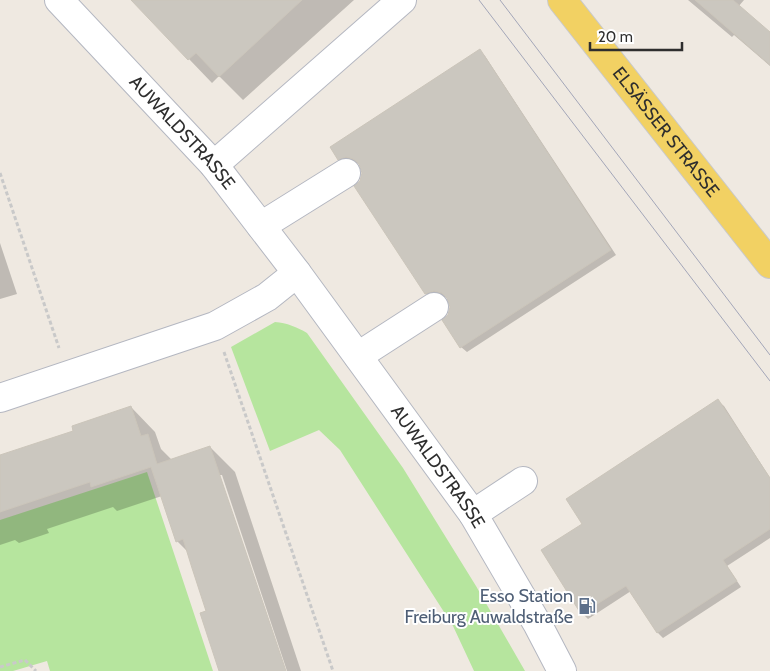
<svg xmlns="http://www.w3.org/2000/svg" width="770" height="671" font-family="Cabin,sans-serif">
<rect width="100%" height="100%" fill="#efe9e1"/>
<path fill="#b6e59e" d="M275,322C287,323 297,327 307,333L403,468L476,586L525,671H474L453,626L340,450L319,430L270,451L231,347Z
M147,472L213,671H50L47,661L13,671H0V520Z"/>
<path fill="#0003" d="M147,0H354L243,100L219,76L212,83L189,59Z
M688,0H744L738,7L770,35V66L734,35L732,37Z
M479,51L485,56L616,255L467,352L461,347L449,315L451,307L448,298L440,296L432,299L426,293L361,181L363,173L360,164L352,162L344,165L339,159Z
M0,243L17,294L0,299Z
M718,401L724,406L770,478V538L727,566L741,587L663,638L658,633L631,591L588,619L582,613L542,551L584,524Z
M131,407L155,432L161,449L172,460L210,447L235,472L301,671H287L222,475H219L284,671H227L188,552L177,541L162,496L117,511L113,507L47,529L49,533L19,543L15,540L0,545V457L75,431Z"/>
<path fill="#cbc7bf" stroke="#cbc5ba" d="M131,0H302L219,77L196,53L188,60Z
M695,0H733L770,32V65Z
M480,49L611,250L460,348L442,320L448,315L450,307L447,298L442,293L434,291L425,294L354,186L360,181L362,173L359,164L353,159L346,157L338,160L330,147Z
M718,399L770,478V529L723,560L737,581L657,633L626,586L581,614L541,550L582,524L566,499Z
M131,406L141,436L148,434L157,464L210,446L286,671H219L200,613L206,611L192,568L183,539L176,542L151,467L91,487L90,482L0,512V455L73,431L72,426Z"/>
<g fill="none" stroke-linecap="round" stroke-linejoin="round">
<g stroke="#b4b7c1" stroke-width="30">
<g id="minor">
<path id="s1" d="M59,0L214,165L297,273L473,514L538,625L562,671"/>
<path d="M214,165L402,0"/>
<path d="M261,226L346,173"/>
<path d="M358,356L434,307"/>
<path d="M0,398L215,326L267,297L297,273"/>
<path d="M473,514L523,481"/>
</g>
</g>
<g stroke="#c9c9c9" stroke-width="30">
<g id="major">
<path id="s2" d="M562,0L770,264"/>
</g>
</g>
<path stroke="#c9c9c9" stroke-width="3" stroke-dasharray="4 2.5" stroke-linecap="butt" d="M0,173L59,348
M224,352L333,671
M0,667L25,660L36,671"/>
<use href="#minor" stroke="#fff" stroke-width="28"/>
<use href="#major" stroke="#f2d163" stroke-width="28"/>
<path stroke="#a3a6b8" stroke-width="1" d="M479,0L770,381
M500,0L770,355"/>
</g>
<defs>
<g id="fuel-bare" transform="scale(1.35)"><path d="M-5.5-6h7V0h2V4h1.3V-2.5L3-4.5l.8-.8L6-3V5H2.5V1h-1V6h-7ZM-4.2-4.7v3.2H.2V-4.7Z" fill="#5c6f8a" stroke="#fff" stroke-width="2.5" paint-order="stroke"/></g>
</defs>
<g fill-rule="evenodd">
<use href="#fuel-bare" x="587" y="606"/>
</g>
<g text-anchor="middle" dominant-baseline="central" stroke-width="4" stroke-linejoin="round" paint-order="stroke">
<g font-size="18" fill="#2e2e2e" stroke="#fff">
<text stroke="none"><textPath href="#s2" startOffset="168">ELSÄSSER STRASSE</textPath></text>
<text stroke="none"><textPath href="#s1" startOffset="181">AUWALDSTRASSE</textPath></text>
<text stroke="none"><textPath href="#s1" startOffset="602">AUWALDSTRASSE</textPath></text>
</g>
<g font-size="18" fill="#4e5e75" stroke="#fff" text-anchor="end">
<text x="573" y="596">Esso Station<tspan x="573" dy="21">Freiburg Auwaldstraße</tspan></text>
</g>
</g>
<path d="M590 42v8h92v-8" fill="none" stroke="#2e2e2e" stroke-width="2.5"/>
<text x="598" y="42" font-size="15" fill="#2e2e2e" stroke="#ffffff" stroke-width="4" paint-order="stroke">20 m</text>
</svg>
